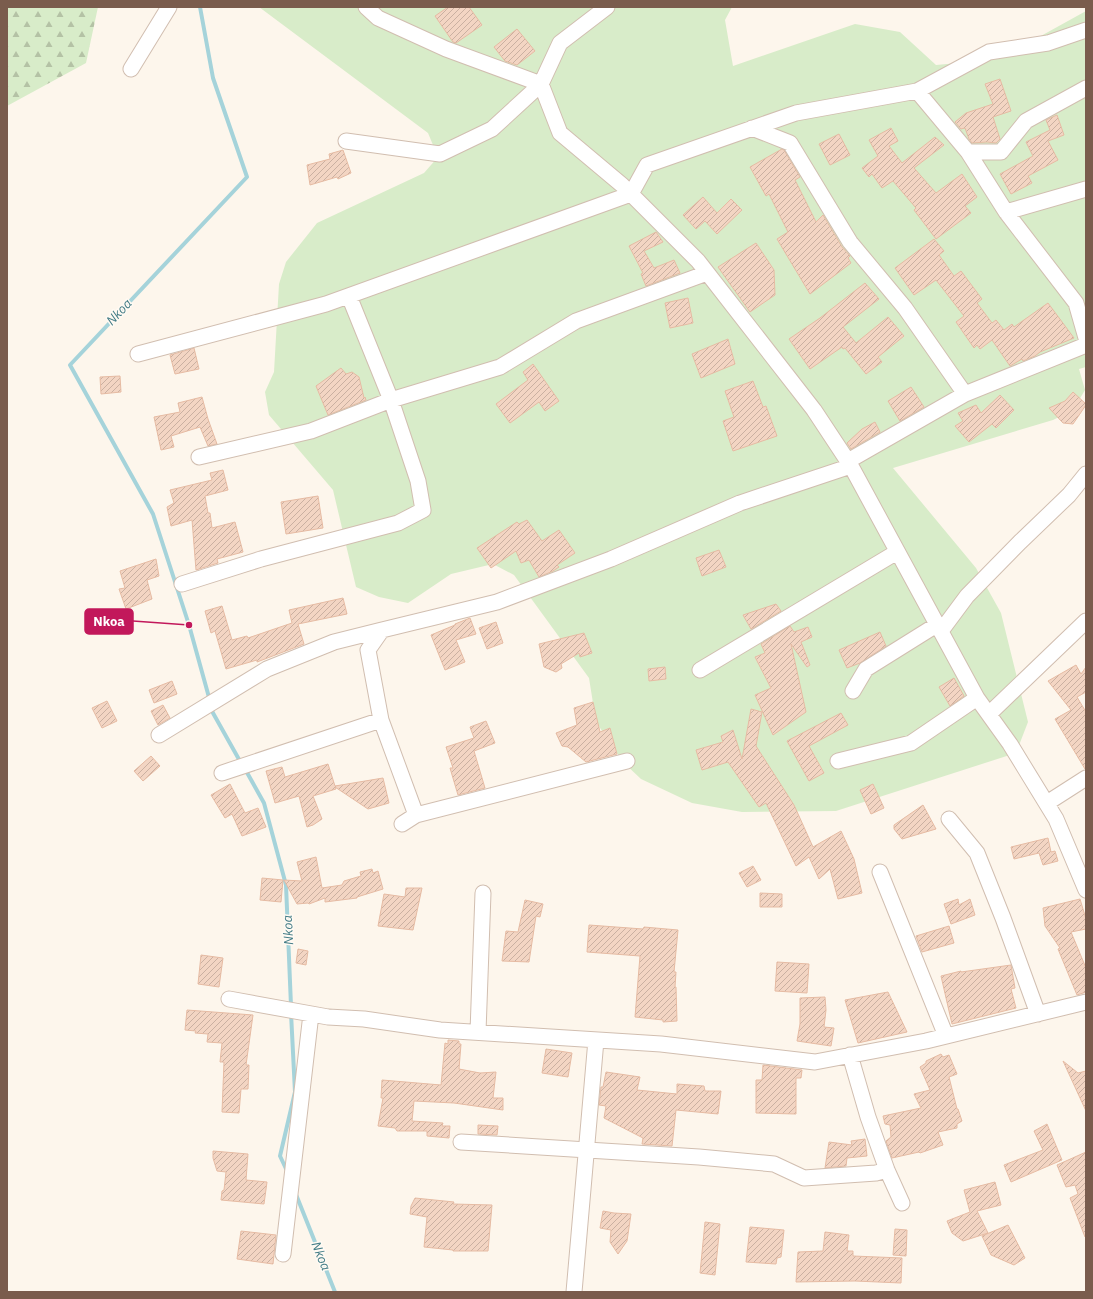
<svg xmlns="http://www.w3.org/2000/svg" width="1093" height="1299" font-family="'IBM Plex Sans',sans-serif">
<defs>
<pattern id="forest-firs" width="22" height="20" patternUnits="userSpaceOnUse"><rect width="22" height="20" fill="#d8ecc9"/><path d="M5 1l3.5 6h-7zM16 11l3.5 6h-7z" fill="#b4c2a5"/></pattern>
<pattern id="building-hatch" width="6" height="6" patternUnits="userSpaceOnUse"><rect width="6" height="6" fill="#f3d5c3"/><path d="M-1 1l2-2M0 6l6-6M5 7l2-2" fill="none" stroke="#cab0a1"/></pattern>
</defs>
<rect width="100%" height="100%" fill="#fdf6ec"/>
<path fill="#d8ecc9" d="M259,7H732L725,20L733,66L855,24L900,32L936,65L958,63L1010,53L1086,11V367L1079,369L1085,390L1073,410L1053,420L893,468L976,568L1001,613L1028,722L1016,753L836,811L742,812L692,803L641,779L623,762L596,722L589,678L514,575L493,564L451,574L408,603L379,597L356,587L333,490L269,415L265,392L274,372L279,284L286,262L317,223L424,173L438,157L428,133Z"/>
<path fill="url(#forest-firs)" d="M7,7H98L86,63L7,106Z"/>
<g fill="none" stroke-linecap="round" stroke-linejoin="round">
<path stroke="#a5d3da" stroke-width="4" d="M200,7L213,78L247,177L70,365L153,514L189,625L210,701
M211,708L213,713L241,763
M245,769L264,803L286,885L291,1006
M288,1173L280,1156L295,1092L291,1013
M295,1192L335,1292"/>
</g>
<path fill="url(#building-hatch)" stroke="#e6bba3" d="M448,7H469L482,25L456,43L453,42L435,16Z
M517,29L535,51L517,65L505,61L494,47Z
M1000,79L1011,111L993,117L1000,139L996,143L987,142L972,143L969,139L965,128L961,129L955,122L966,113L993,104L985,84Z
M1057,115L1064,135L1048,141L1058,160L1028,176L1032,183L1011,194L1000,174L1033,156L1026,142L1050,130L1046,120Z
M891,128L898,141L889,146L902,163L935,137L944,145L914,168L936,193L962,174L977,197L965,206L971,213L936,239L914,210L916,208L893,181L882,188L872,174L869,177L862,168L878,156L869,140Z
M839,134L850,155L830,165L819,144Z
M782,149L784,150L800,177L795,180L816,222L823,215L842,247L850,256L848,258L851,263L810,294L777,239L788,232L769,194L766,196L750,167Z
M343,150L351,173L338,179L337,177L310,185L307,165L330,159L329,154Z
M703,197L717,213L731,199L742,210L717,234L705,221L696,229L683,215Z
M656,232L663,242L644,251L654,268L674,260L680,273L646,286L641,274L643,273L629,246Z
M934,239L944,251L939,255L954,276L961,271L982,299L977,303L992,323L996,320L1004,330L1012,324L1014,327L1048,303L1074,338L1040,352L1035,356L1023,361L1022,359L1010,366L992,340L980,349L977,345L974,348L956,322L964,316L936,280L914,295L895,268Z
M756,243L774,270L775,295L750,312L718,267Z
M865,283L879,299L843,327L856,343L888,317L904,336L878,357L882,362L866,374L845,348L843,349L842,347L810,369L789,339L820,318Z
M688,298L693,323L670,328L665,303Z
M728,339L735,364L701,378L692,354Z
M194,348L199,369L175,374L170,355Z
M533,364L559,401L545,411L539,402L510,423L496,404L528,380L523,372Z
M341,368L346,374L352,372L359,377L364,398L365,397L366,400L328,415L316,386Z
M120,376L121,392L101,394L100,377Z
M753,381L763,407L766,406L777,436L733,451L723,421L734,417L725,391Z
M911,387L924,407L900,421L888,401Z
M1073,392L1086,404V405L1073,424L1063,423L1049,408L1065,401Z
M1000,395L1014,410L996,428L992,424L969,442L955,426L963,421L958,413L976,405L981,413Z
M202,397L208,419L217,444L208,446L200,427L171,436L174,447L161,450L154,417L180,412L178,403Z
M875,422L880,432L851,449L847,443L862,429Z
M223,470L228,490L205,496L208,513H210L212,528L235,522L243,552L217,559L218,563L196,570L192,520L171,526L167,507L174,503L170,490L212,480L210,473Z
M318,496L323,528L286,534L281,502Z
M527,520L542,541L559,530L575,553L557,565L559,567L553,571L539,577L529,560L521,563L516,551L491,568L477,548L517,522L519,524Z
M719,550L726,567L702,576L696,558Z
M156,559L159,576L147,580L152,599L126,609L119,589L125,588L120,571Z
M343,598L347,614L298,624L304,644L257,662V660L226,669L215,631L211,633L205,611L222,606L232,640L247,636L248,638L292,623L289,610Z
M776,604L781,611L751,629L743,615Z
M470,618L476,634L456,640L465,662L445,670L431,635L455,625V624Z
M496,622L503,643L487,649L479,628Z
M790,626L794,632L808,627L812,637L801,642L810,665L807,667L791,644L806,712L773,735L755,695L771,688L755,657L765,653L761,644Z
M880,632L886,646L860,663L847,668L839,650Z
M584,633L592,653L580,657L579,653L561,664L562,668L556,672L544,667L539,644Z
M1076,665L1081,674L1086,667V692L1077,697L1086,712V769H1085L1055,719L1071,710L1048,681Z
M665,667L666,679L649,681L648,669Z
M954,678L964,696L950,706L939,687Z
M172,681L177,694L154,703L149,690Z
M107,701L117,721L102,728L92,708Z
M593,702L600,732L610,728L617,754L586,762L568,747L562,746L556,733L577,725L574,708Z
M163,705L170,718L158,725L151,711Z
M751,709L762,712L756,746L794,805L813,847L841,831L854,859L862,893L838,899L830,869L819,879L809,857L796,866L766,803L759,807L728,762L702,770L696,750L723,742L721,736L733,730L742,759Z
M841,713L848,725L809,746L824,773L809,781L787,741Z
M486,721L495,743L474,751L485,788L458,795L450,768H453L446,747L474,738L470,727Z
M151,756L160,766L143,781L134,771Z
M328,764L335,786L383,778L389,803L368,809L335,787L336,789L313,796L322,819L313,825L307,827L299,796L275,803L266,771L282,767L285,777Z
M230,784L245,813L258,808L266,827L242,836L232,814L225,818L211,795Z
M873,784L884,808L871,814L860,790Z
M923,805L936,829L902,839L894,829V825Z
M1048,838L1051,852L1055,851L1058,861L1043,865L1039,853L1014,859L1011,847Z
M316,857L322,888L342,885L344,881L361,876L360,872L372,869L373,873L378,871L383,889L357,897V898L325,902V898L309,904L308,903L297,904L284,880L302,881L297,862Z
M753,866L761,880L747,887L739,873Z
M262,878L283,880L281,902L260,900Z
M406,888H422L413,930L378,926L384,894L405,897Z
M760,893L782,894V907H760Z
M958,899L959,905L970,899L975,915L951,924L944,904Z
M1080,899L1086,919V929L1071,932L1086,968V992L1077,995L1058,949L1060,948L1045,926L1043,908Z
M525,900L543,904L540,917L536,916L529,962L502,961L506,931L518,932Z
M589,925L643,929L644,927L678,930L674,972H676L675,987H676L677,1021L663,1022V1020L635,1017L640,956L587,952Z
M949,926L954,943L922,952L916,936Z
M298,949L308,951L306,965L296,963Z
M201,955L223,958L219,987L198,984Z
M777,962L809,964L807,993L775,991Z
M1011,965L1015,988L1011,989L1016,1008L952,1024L941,976L961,971V972Z
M888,992L907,1032L858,1043L845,1000Z
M825,997L826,1010L824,1027L834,1028L831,1046L797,1041L800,1024V998Z
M187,1010L253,1015L246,1065H249L248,1089H241L239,1113L222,1112L224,1062H220L222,1043L207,1042L208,1034L195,1033L196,1031L185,1030Z
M448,1040L459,1041V1044H461L459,1069L480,1073L496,1072L493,1098H503V1110L454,1103L414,1101L412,1121L443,1123L442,1126H450L449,1138L427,1136V1131H397L395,1128L378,1126L383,1098H381L382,1080L441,1085L445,1043L448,1044Z
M546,1049L572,1053L568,1077L542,1073Z
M941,1054L943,1057L949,1055L957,1074L949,1077L957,1109H958L962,1121L957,1124V1128L938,1132L943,1145L920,1153L919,1152L892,1158L886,1141L891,1137L890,1125L885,1124L883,1116L921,1108L914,1094L930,1090L920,1067L926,1063V1061Z
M1063,1061L1078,1073L1086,1071V1111Z
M763,1065L802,1070L801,1078H796V1114L756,1113V1080H762Z
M606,1072L640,1077L637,1090L677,1094V1084L704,1086L705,1091H721L718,1114L676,1110L672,1146L642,1144L643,1138L604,1118L606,1106L599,1105L601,1087H603Z
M1047,1124L1062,1160L1011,1182L1004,1165L1043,1150L1034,1131Z
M478,1125L498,1126L497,1135L478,1134Z
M865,1139L867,1156L847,1158L846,1166L825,1168L829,1142L852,1145L851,1141Z
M213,1151L248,1154L246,1180L267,1182L264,1204L221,1200L222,1191L224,1190L226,1172L217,1171L213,1158Z
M1086,1152V1237H1085L1070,1198L1078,1194L1075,1185L1066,1187L1057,1165Z
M995,1182L1001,1205L977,1211L988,1233L963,1241L952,1233L947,1221L970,1212L964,1190Z
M415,1198L454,1202L453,1204L492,1205L488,1251H453V1250L424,1247L427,1217L410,1214L411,1206Z
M603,1211L614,1213L631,1214L627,1241L618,1254L610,1242L611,1230L600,1228Z
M705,1222L720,1224L715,1275L700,1273Z
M1008,1225L1025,1258L1014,1265L991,1255L982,1236Z
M750,1227L784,1230L781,1257L777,1258L776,1264L746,1262Z
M895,1229L907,1230L906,1256L893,1255Z
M241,1231L276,1235L273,1264L237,1259Z
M825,1232L849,1235L847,1251H853V1256L902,1258L901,1283L855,1281L796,1282L798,1252L823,1251Z"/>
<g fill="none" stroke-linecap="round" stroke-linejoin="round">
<g stroke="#d1beb0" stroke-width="17">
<path id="minor" d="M366,7L378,18L446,49L541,84L560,133L622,185L698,261L814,410L851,466L977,698L1010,744L1056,819L1086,890
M131,69L169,7
M917,91L989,52L1048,43L1086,30
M752,128L790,143L850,242L905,308L965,394
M346,141L440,154L492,129L541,84L560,43L607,7
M968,152H1001L1026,121L1086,88
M1006,212L1086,189
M138,354L326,304L631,194L647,165L796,113L917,91L968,152L1006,212L1076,303L1086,338
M199,457L311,431L391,400L500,367L576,321L707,273
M848,461L965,394L1086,345
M182,584L261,559L398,523L423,510L418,481L391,400L349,296
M941,631L967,596L1020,542L1069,495L1086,474
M700,670L897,552
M853,691L866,669L938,624
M989,714L1086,621
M159,735L267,669L334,642L382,630
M838,761L911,743L977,698
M222,773L381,720
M1047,803L1086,778
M416,815L381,720L368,650L382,630L497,602L611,559L740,503L851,466
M949,819L977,853L1003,918L1038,1014
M402,824L416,815L627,761
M880,872L946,1036
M229,999L328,1017L364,1019L440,1030L661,1044L815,1062L926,1041L1086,1002
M478,1032L483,893
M850,1055L868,1117L887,1170L902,1203
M461,1142L699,1157L774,1164L804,1178L876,1173L887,1170
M283,1254L311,1014
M574,1292L596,1040"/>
</g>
<use href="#minor" stroke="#fff" stroke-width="15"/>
</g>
<g text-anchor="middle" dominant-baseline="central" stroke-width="3" stroke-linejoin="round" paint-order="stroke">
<g font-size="13" font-style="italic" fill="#437c86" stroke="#fffaf3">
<text transform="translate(119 312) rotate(-47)">Nkoa</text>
<text transform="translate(288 930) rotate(-93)">Nkoa</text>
<text transform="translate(321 1256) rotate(68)">Nkoa</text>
</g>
</g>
<path fill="none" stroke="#c2185b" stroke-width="1.5" d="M189 625L133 621"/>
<circle fill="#c2185b" stroke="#fffaf3" stroke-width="1.5" cx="189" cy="625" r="4"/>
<rect fill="#c2185b" stroke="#c2185b" stroke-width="1.5" x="85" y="609" width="48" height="25" rx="4"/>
<g font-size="13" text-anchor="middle" font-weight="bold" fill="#fff">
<text x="109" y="626">Nkoa</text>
</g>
<rect width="1093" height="1299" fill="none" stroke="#7a5c4d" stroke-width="16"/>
</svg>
